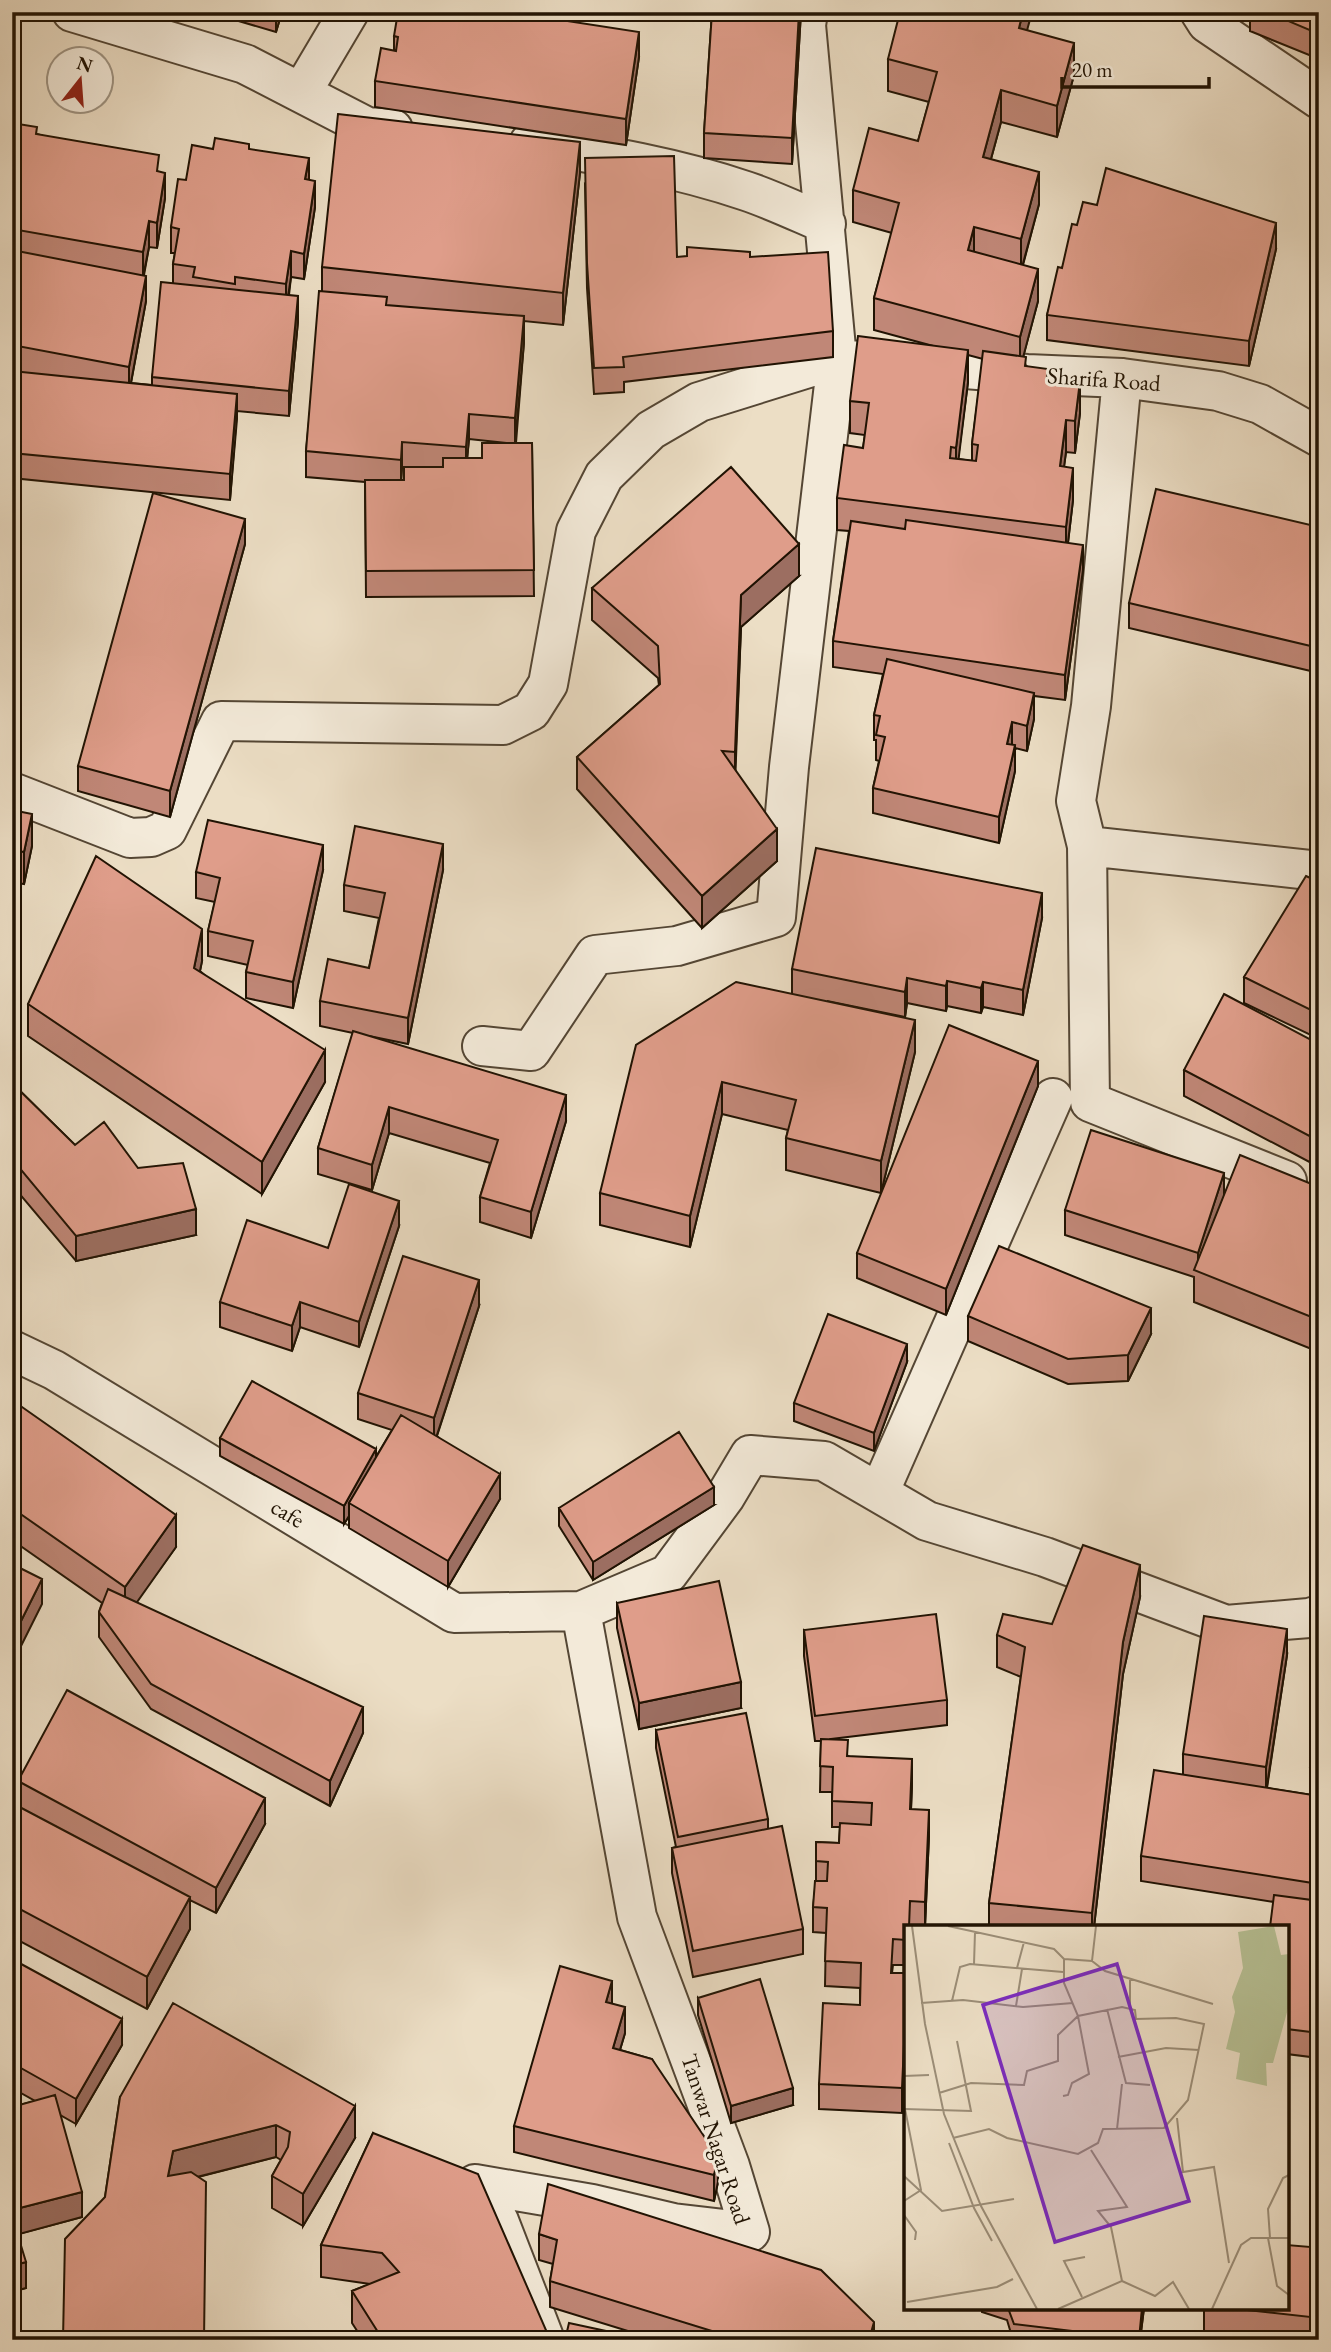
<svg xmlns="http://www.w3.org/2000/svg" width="1331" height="2352" font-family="'EB Garamond',serif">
<rect width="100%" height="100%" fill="#ecdec5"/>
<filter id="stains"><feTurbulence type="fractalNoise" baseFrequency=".00286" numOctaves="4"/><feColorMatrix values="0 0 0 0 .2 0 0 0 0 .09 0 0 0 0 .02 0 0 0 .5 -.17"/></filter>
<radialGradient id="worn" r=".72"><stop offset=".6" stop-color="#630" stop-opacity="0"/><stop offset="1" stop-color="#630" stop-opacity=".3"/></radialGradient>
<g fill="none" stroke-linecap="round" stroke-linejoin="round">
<g stroke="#544634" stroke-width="42">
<path id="minor" d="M72,12L245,64L367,127L393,129
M1200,12L1207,23L1319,99
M301,93L349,12
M529,143C602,155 676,167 746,191C773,200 800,213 826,224
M1122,378L1091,706L1076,801L1087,846L1090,1102L1287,1181
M12,792L130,838L151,837L167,830L221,721L503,725L531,711L548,684L576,531L604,476L651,430L699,402L837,359L1027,374L1122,378L1218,391L1260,404L1319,437
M1087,846L1319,871
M482,1046L531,1051L595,955L677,946L776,917L789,767L837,359L806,25L808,12
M12,1350L54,1370L454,1613L581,1611L668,1574L725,1497L750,1455L824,1461L927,1521L1045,1557L1226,1625L1309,1618L1319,1615
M879,1493L1053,1098
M545,2340L499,2221L475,2184L592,2204L673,2223L750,2232L730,2166L637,1917L581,1611"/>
</g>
<use href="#minor" stroke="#f3ead9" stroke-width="38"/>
</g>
<path fill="#c08777" stroke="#211303" stroke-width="2" fill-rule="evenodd" d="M208,12H282L276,32Z
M712,12H801L792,164L704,158V133Z
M1250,12H1319V59L1250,31Z
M1027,30L1074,75L1057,137L1001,122L991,159L1039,204L1023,265L1038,301L1023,357L1026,366L1048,377L1080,413L1075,453L1066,452L1064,466L1073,500L1068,543L1083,570L1065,700L1034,696V719L1027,751L1015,748V771L999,843L873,813V788L879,761L876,760V740H874V715L883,674L833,667V641L849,531L837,530V498L863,448L865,435L850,433V401L933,346L874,330V298L892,233L853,222V190L918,141L929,102L888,91V59ZM968,355L983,359L972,444V461L958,459L968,382Z
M394,36L639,57L626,145L375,107V81L394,50Z
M12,123L37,134L159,172L165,198L157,248L149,247L144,275L146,301L131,383L152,385V377L173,283V264L175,253H171V227L186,180L213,149H249L309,180L315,207L304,279L291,277L289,295L298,321L289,416L237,411L230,500L12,478V371L22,372L12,370Z
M580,173L563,325L524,321V342L516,443H532L534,596L366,597L365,482L306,477V451L322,291V267ZM469,439L506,443L482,458H467ZM402,467H404V480H401Z
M585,184L677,257H750L833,331V357L624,382V392L594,394L587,288Z
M1276,249L1249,366L1047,340V315L1062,268Z
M1319,527V673L1129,628V603Z
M245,544L170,817L78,791V766Z
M799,576L741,627L735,770L777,861L702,928L577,789V757L659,685L658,678L592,620V588Z
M12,810L32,846L24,884L12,882Z
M323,870L293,1008L246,998V972L248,965L208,956V931L215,902L196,898V872Z
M443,870L408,1044L369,1036L566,1121L531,1238L480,1222V1197L490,1163L389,1133L372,1190L318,1174V1148L353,1033L320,1026V1001L369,968L379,918L344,911V885Z
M1319,882V1039L1244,1003V977Z
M1042,918L1023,1015L983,1007L981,1013L947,1006L946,1011L907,1003L905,1017L827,1001L915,1052L881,1193L786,1170V1138L788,1130L722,1114L690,1247L600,1225V1193L792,994V969Z
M202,961L200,971L325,1082L262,1194L28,1036V1004Z
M1319,1044V1167L1184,1096V1070Z
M12,1083L75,1145L138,1168L196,1235L76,1261L12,1185Z
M1038,1086L946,1315L857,1278V1253Z
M1319,1187V1352L1194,1302V1277L1065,1235V1210Z
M399,1226L359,1347L300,1327L292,1351L220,1327V1302Z
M479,1306L437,1436L500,1499L448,1587L349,1528V1516L344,1524L220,1456V1438L376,1457L392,1430L358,1419V1393Z
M968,1316L1151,1334L1128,1381L1068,1384L968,1341Z
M907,1362L874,1451L794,1421V1403Z
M12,1400L176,1547L136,1602L363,1733L330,1806L151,1709L99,1637V1612L102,1603L12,1540Z
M714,1505L593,1580L559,1526V1508Z
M1140,1597L1123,1674L1094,1927H989V1903L1021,1677L997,1667V1635L1052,1624Z
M617,1603L741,1708L639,1729L617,1628Z
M804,1630L947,1700V1725L831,1739L848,1756L912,1784L911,1809L929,1835L925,1927H906V1965H893L892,1973H906L902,2113L819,2109V2084L860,2005V1988L825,1986L826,1933L813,1932V1907L816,1881V1842L839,1843L840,1827H832V1792H820L821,1741H815L804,1656Z
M1287,1655L1267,1788L1319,1796V2058L1287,2054V1927L1274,1902L1141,1881V1856L1183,1775V1754Z
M1319,1712V1794L1310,1793V1767Z
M656,1730L768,1819V1828L803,1929V1954L693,1977L672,1873V1848L676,1847L656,1748Z
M18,1781L265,1824L216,1913L190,1900V1929L147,2009L12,1937V1803L18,1806Z
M12,1959L122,2045L76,2124L60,2115L82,2217L18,2234L26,2288L12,2292V2107L35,2101L12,2088Z
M698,1998L793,2105L731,2123L698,2015Z
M612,2004L625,2033L620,2050L652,2059L718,2182L714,2201L514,2152V2126Z
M120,2097L355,2138L303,2226L272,2208V2176L281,2160L276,2157L198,2177L105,2197Z
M373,2133L549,2340H363L352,2323V2291L370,2284L321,2277V2245Z
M1319,2164V2340H1283L1204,2331V2308H1287L1310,2247Z
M539,2234L874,2340H657L550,2307V2281L553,2264L539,2260Z
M982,2308H1144L1140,2340H1013L1007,2320L982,2312Z"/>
<path fill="#9c6e61" stroke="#211303" stroke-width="2" d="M277,12H282L276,32V15Z
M799,12H801L792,164V138Z
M1023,12H1032L1019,60V28Z
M639,32V57L626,145V119Z
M1074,43V75L1057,137V106Z
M1001,90V122L983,188V157Z
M580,142V173L563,325V293Z
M309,158V184L305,179Z
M1039,172V204L1021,271V239Z
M165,173V198L157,248V223Z
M315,181V207L304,279V254Z
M149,221V247L143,277V252Z
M1276,223V249L1249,366V341Z
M974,227V259L968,250Z
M291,251V277L286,310V284Z
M1038,269V301L1020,369V337Z
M146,276V301L129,393V367Z
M298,296V321L289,416V391Z
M524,316V342L515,443V418Z
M968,350V382L956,480V448Z
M1080,381V413L1075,453V421Z
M237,394V419L230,500V474Z
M469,414V439L466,472V447Z
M1066,420V452L1060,497V466Z
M402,442V467L401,485V460Z
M1073,468V500L1066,559V527Z
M245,519V544L170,817V791Z
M799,544V576L741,627L735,784V752L741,595Z
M1083,545V570L1065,700V675Z
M1034,693V719L1027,751V726Z
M1012,722V748L1007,744Z
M1015,745V771L999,843V817Z
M32,814V846L24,884V852Z
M777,829V861L702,928V896Z
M443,844V870L408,1044V1018Z
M323,845V870L293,1008V982Z
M17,888V920L12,948V916Z
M1042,893V918L1023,1015V990Z
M202,929V961L194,1000V968Z
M907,978V1003L905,1017V992Z
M947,981V1006L946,1011V986Z
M983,982V1007L981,1013V988Z
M915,1020V1052L881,1193V1161Z
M325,1050V1082L262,1194V1162Z
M1038,1061V1086L946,1315V1289Z
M722,1082V1114L690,1247V1216Z
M566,1095V1121L531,1238V1212Z
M389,1107V1133L372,1190V1165Z
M1224,1173V1198L1198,1271V1253Z
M399,1201V1226L359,1347V1322Z
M196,1209V1235L76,1261V1236Z
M479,1280V1306L434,1444V1418Z
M300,1302V1327L292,1351V1326Z
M1151,1308V1334L1128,1381V1355Z
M907,1344V1362L874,1451V1433Z
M376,1449V1466L349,1503V1516L344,1524V1506Z
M500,1474V1499L448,1587V1561Z
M714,1487V1505L593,1580V1562Z
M176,1515V1547L125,1619V1587Z
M1140,1565V1597L1123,1674L1094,1927H1092V1913L1123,1642Z
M42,1579V1604L12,1664V1639Z
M1287,1629V1655L1266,1792V1767Z
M741,1682V1708L639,1729V1703Z
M363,1707V1733L330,1806V1781Z
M912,1759V1784L910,1835V1809Z
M265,1798V1824L216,1913V1888Z
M929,1810V1835L925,1927V1902Z
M190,1897V1929L147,2009V1977Z
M612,1981V2007L606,2002Z
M906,2001V2027L902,2113V2088Z
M625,2007V2033L613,2073V2048Z
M122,2019V2045L76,2124V2099Z
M793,2088V2105L731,2123V2106Z
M355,2106V2138L303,2226V2194Z
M276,2125V2157L173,2183L168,2176L173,2151Z
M718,2157V2182L714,2201V2175Z
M82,2192V2217L12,2236V2210Z
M26,2262V2288L12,2292V2266Z
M1142,2308H1144L1140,2340H1139Z
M874,2322V2340H869Z"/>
<path fill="#df9d8a" stroke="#211303" stroke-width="2" d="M398,12H509L639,32L626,119L375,81L381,48L396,51L398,37L394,36Z
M712,12H799L792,138L704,133Z
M900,12H1023L1019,28L1074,43L1057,106L1001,90L983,157L1039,172L1021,239L974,227L968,250L1038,269L1020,337L874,298L899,203L853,190L869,128L918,141L937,72L888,59Z
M1267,12H1319V34Z
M338,114L580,142L563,293L322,267Z
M12,123L37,127L36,134L159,155L157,171L165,173L157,223L149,221L143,252L12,229Z
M215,138L249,144V149L309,158L305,179L315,181L304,254L291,251L286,284L235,277V284L193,277L195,267L173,264L179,229L171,227L178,179L186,180L192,145L213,149Z
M674,156L677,257L687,256V247L750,252V257L828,252L833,331L623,357L624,367L594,368L587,263L585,158Z
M1106,168L1276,223L1249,341L1047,315L1058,267L1062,268L1072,224L1077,225L1083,202L1097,205Z
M12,250L146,276L129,367L12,345Z
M161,282L298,296L289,391L152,377Z
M319,291L387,297L386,305L524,316L515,418L469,414L466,447L402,442L401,460L306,451Z
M858,336L968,350L956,448L951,447L950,458L976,461L978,445L972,444L983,351L1026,357L1025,366L1048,369L1047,377L1080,381L1075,421L1066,420L1060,466L1073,468L1066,527L837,498L844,445L863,448L869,403L850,401Z
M12,371L237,394L230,474L12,453Z
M482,443H532L534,570L366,571L365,480H404V467H443V458H482Z
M731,467L799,544L741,595L735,752L722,751L777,829L702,896L577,757L660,684L658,646L592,588Z
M1156,489L1319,527V648L1129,603Z
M153,493L245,519L170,791L78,766Z
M906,520L1083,545L1065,675L833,641L851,521L905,529Z
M887,659L1034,693L1027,726L1012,722L1007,744L1015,745L999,817L873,788L885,737L876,735L880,716L874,715Z
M12,810L32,814L24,852L12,850Z
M208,820L323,845L293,982L246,972L253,941L208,931L220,878L196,872Z
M355,826L443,844L408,1018L320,1001L328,959L369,968L385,893L344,885Z
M816,848L1042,893L1023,990L983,982L981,988L947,981L946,986L907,978L905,992L792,969Z
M96,856L202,929L194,968L325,1050L262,1162L28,1004Z
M1306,876L1319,882V1014L1244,977Z
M12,887L17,888L12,916Z
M736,982L915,1020L881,1161L786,1138L796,1100L722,1082L690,1216L600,1193L636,1045Z
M1224,994L1319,1044V1141L1184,1070Z
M949,1025L1038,1061L946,1289L857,1253Z
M353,1031L566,1095L531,1212L480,1197L498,1140L389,1107L372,1165L318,1148Z
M12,1083L75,1145L104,1122L138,1168L183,1163L196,1209L76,1236L12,1159Z
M1091,1130L1224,1173L1198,1253L1065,1210Z
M1240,1155L1319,1187V1320L1194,1270Z
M349,1184L399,1201L359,1322L300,1302L292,1326L220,1302L247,1220L328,1248Z
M999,1246L1151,1308L1128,1355L1068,1359L968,1316Z
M403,1256L479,1280L434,1418L358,1393Z
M828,1314L907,1344L874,1433L794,1403Z
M252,1381L376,1449L344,1506L220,1438Z
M12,1400L176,1515L125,1587L12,1508Z
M401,1415L500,1474L448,1561L349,1503Z
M679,1432L714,1487L593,1562L559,1508Z
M1083,1545L1140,1565L1123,1642L1092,1913L989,1903L1025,1647L997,1635L1003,1614L1052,1624Z
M12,1564L42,1579L12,1639Z
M719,1581L741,1682L639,1703L617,1603Z
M108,1589L363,1707L330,1781L151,1684L99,1612Z
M936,1614L947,1700L815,1716L804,1630Z
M1204,1616L1287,1629L1266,1767L1183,1754Z
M67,1690L265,1798L216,1888L18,1781Z
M1319,1712V1769L1310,1767Z
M746,1713L768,1819L678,1837L656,1730Z
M821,1739L848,1740L847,1756L912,1759L910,1809L929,1810L925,1902L910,1901L909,1927H906V1940L893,1939L891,1973H906V2001L902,2088L819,2084L823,2003L860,2005L861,1963L825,1961L827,1908L813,1907L815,1881H827L828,1862L816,1861V1842L839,1843L840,1823L871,1825L872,1803L832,1801L833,1767L820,1766Z
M1154,1770L1319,1796V1884L1141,1856Z
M12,1803L190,1897L147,1977L12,1905Z
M782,1826L803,1929L693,1951L672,1848Z
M1274,1895L1319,1901V2033L1287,2029V1927H1270Z
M12,1959L122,2019L76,2099L12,2063Z
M560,1966L612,1981L606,2002L625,2007L613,2048L652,2059L718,2157L714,2175L514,2126Z
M760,1979L793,2088L731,2106L698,1998Z
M173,2003L355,2106L303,2194L272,2176L288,2147L290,2132L276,2125L173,2151L168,2176L191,2172L206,2182L204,2340H63L65,2239L105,2197L120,2097Z
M55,2095L82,2192L12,2210V2107Z
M373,2133L478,2174L549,2337L544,2340H383L352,2291L399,2272L382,2253L321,2245Z
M1319,2164V2318L1229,2308H1287V2245L1310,2247Z
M548,2184L821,2270L874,2322L869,2340H741L550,2281L557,2240L539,2234Z
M12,2216L26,2262L12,2266Z
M1008,2308H1142L1139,2339L1014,2324Z
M569,2323L648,2340H565Z"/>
<g text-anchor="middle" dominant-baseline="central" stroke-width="6" stroke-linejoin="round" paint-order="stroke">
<g font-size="23" fill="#211303" stroke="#f3ead9">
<text transform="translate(1104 379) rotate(4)">Sharifa Road</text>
<text transform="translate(288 1513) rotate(31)">cafe</text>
<text transform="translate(716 2139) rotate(72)">Tanwar Nagar Road</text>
</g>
</g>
<g transform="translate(904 1925)">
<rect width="385" height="385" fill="#ecdec5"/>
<path d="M370,1L377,30L385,29V80L369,138H362L363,161L332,154L336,128L322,124L331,87L328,72L339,43L334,7Z" fill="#b7c195"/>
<path fill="none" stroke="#9b8d77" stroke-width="2" d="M8,1L21,99L40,189L77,281L133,384M44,1L150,24L160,34M160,34L188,36L201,46L309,79M188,36L192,1M70,39L71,7M113,43L120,17M48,76L56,42L66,39L159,47M17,78L59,75L119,82L169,78M112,81L118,44M203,84L222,158L246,160M226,84V53M214,132L262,123L295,125M0,151L25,150M35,168L67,158L120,160L123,146L154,136V110L174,91L218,82L231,85L232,94L272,93L300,99L284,175L260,203L199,204L194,218L174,229L103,213L85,204L49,213M159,171L164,170L168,158L185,149L174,91L160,58V34M0,184L67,186L53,116M273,193L279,247L310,242L325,338M213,204L218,159M45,218L70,283L88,316M0,251L38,286L110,274M0,276L17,265L1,184M0,290L12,307L11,315M364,313L373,361L385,370M366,313L364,284L379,253L385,250M218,356L251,371L269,357L285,384M178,372L160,336L181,332M3,377L93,362L109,354M154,384L218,356L207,302L194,286L223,282L187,225M308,384L337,320L347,313H385"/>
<path fill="#7b2cbf" fill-opacity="0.15" stroke="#7b2cbf" stroke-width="3.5" d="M213,39L285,276L151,317L79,80Z"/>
<rect width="385" height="385" fill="none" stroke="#211303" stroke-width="3.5"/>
</g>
<rect width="1331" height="2352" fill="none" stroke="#ecdec5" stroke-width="42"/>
<rect x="14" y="14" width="1303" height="2324" fill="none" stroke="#211303" stroke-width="3.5"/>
<rect x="21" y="21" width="1289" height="2310" fill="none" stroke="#211303" stroke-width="2"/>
<g transform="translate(80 80) rotate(17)"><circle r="33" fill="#f3ead9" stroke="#9f9483" stroke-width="2"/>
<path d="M0-5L12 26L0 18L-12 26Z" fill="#8f2418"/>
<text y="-10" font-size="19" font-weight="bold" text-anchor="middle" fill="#211303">N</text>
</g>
<path d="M1062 77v10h147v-10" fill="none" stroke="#211303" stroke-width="3.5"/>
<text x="1072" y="77" font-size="21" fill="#211303" stroke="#f3ead9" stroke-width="5" paint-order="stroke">20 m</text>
<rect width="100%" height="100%" filter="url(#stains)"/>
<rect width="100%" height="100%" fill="url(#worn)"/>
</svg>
